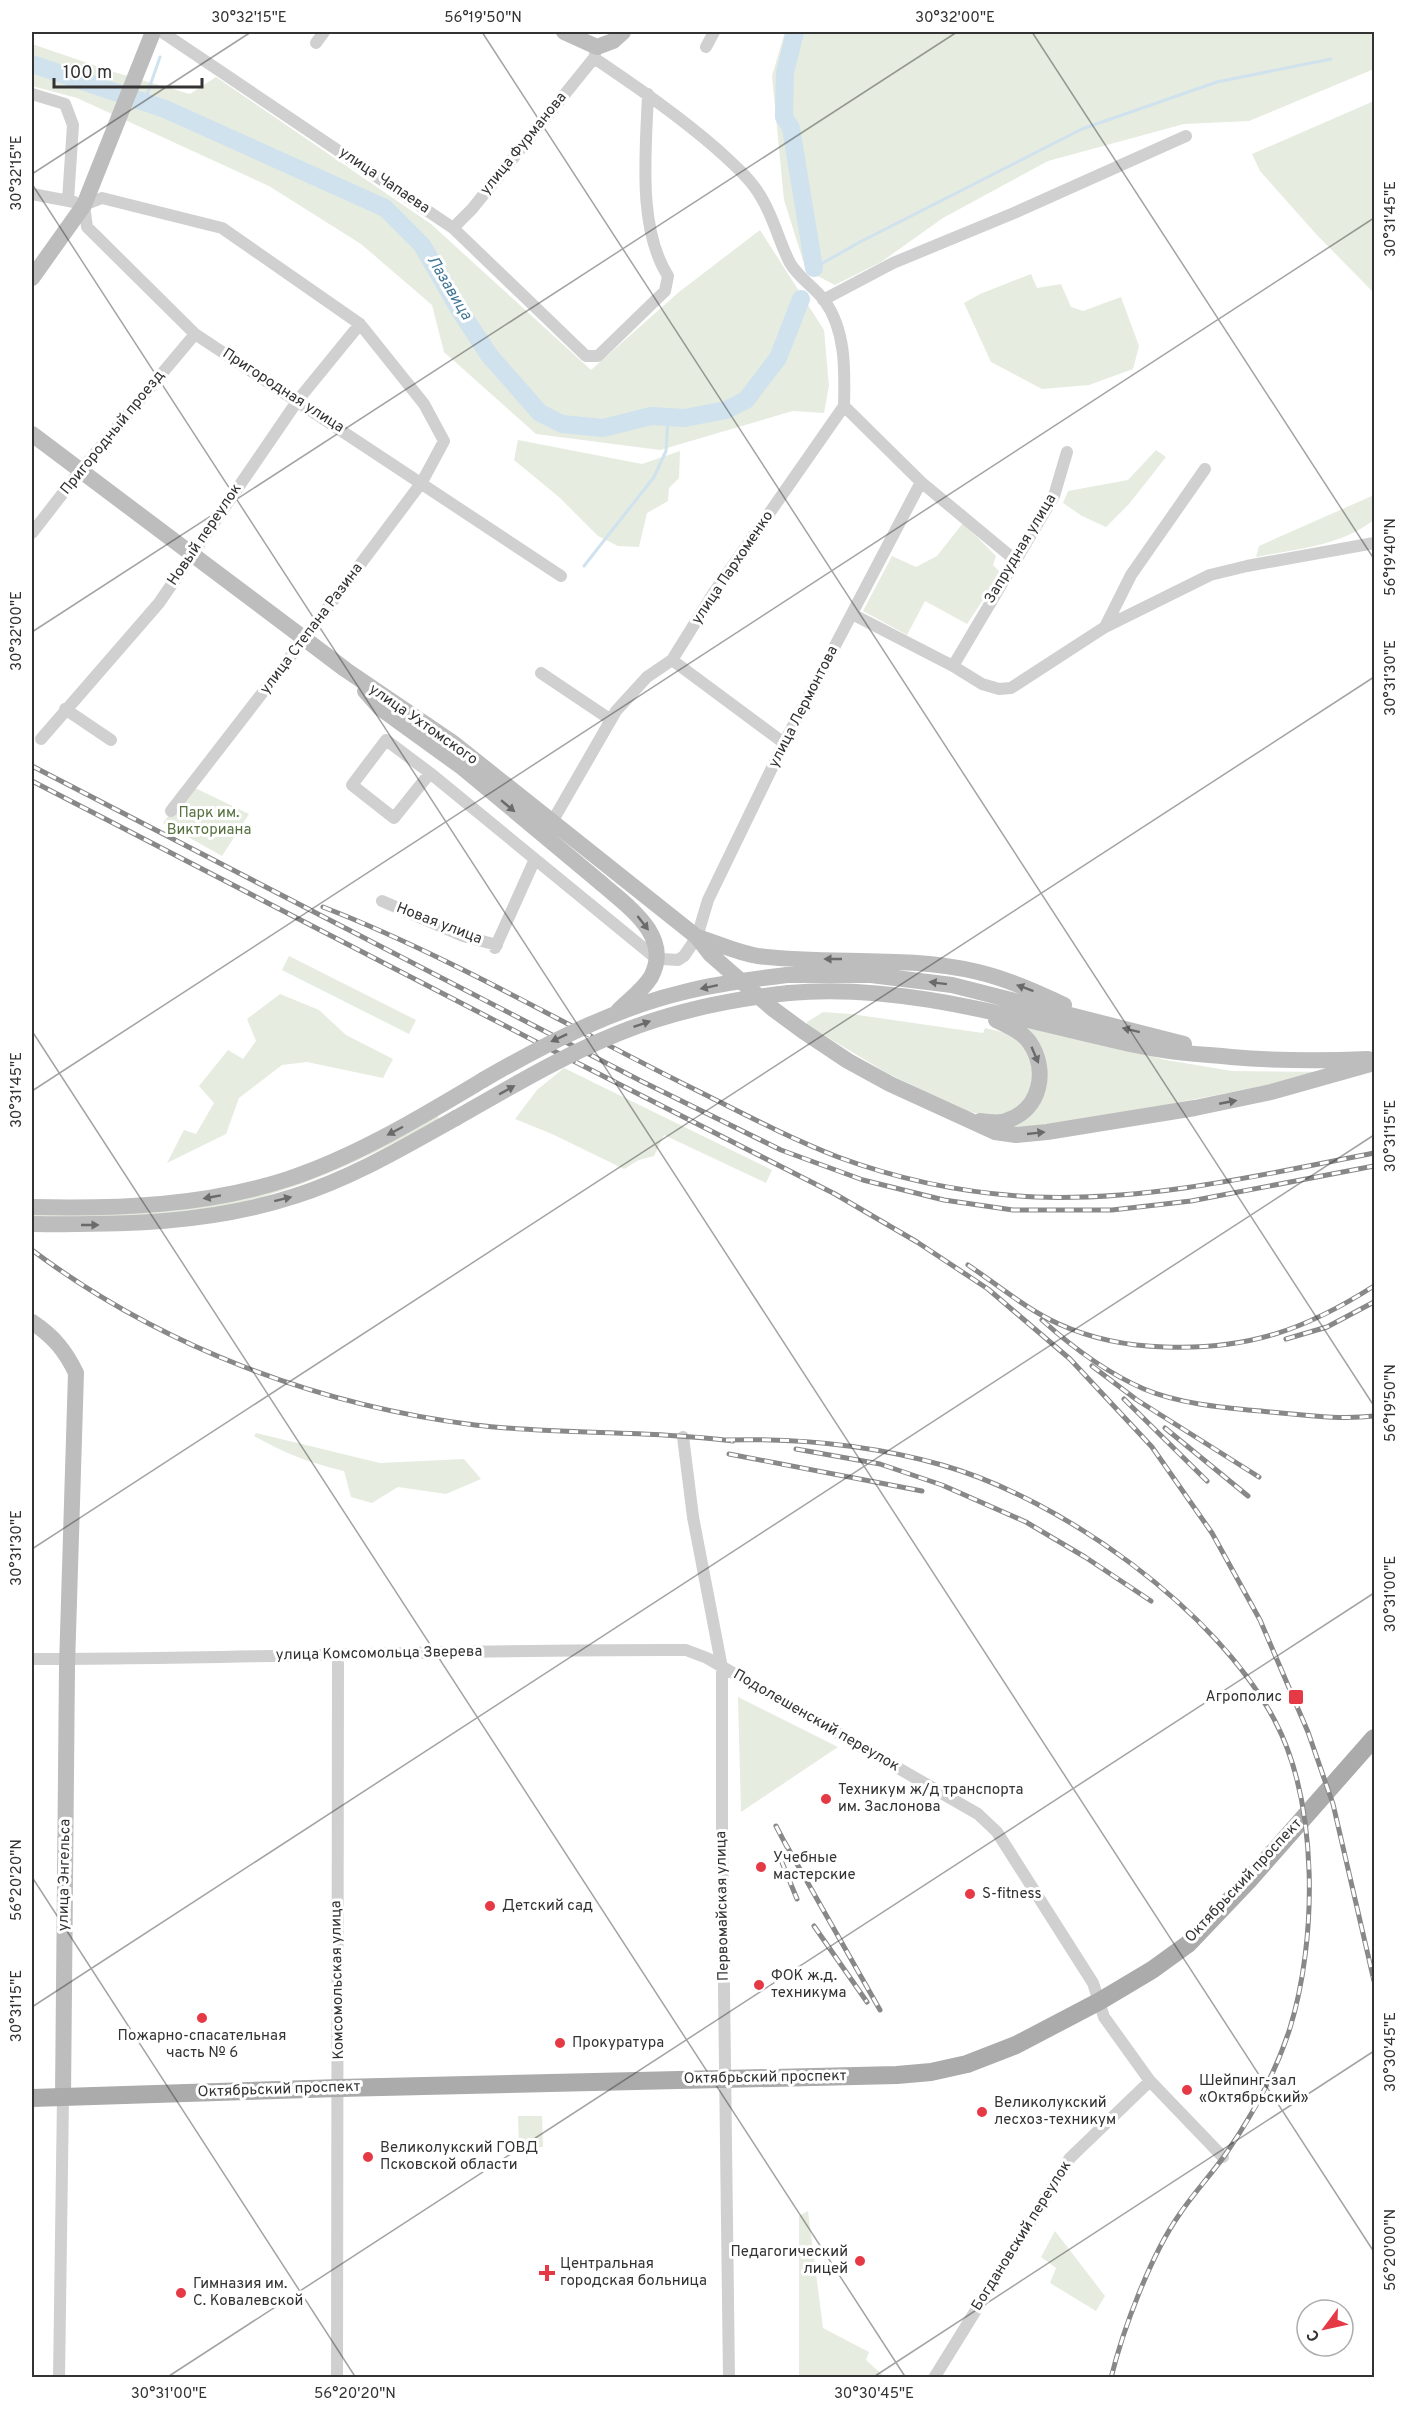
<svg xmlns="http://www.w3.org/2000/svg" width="1406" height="2409" font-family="Overpass,sans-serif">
<rect width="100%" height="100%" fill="#fff"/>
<path fill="#e6ecdf" d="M785,32H1374V69L1249,121L1184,124L1048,161L943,218L881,262L835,285L806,270L784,200L772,76Z
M32,44L114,72L190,94L216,77L431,224L591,370L679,292L760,230L824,330L829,386L824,413L793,411L660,450L536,434L444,352L432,305L361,244L269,186L77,98L32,86Z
M1374,101V297L1373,292L1316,234L1260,171L1252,154Z
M1031,274L1037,288L1061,284L1071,307L1083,311L1121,297L1139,346L1133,369L1089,385L1042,389L991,362L964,303L980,294Z
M518,440L642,464L680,451L679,478L669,488L668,501L647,513L639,547L618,546L598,536L559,497L514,460Z
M1156,450L1166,457L1129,504L1106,527L1082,516L1063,503L1068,491L1128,480Z
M1374,495V520C1340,546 1297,549 1256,557L1259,546Z
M963,523L996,556L993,565L1001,573L967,624L925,601L907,635L863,611L892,556L916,567L937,556Z
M191,786L249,814L222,856L163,823Z
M289,956L416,1020L409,1034L282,970Z
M280,994L319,1010L346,1035L393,1059L383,1078L307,1062L282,1065L239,1098L226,1134L167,1163L184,1130L196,1134L214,1103L199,1086L228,1050L243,1059L256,1041L247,1019Z
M823,1012L851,1014L983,1033L985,1028C1019,1036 1017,1035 1035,1065C1033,1074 1033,1085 1030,1094C1020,1119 987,1116 965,1111L887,1073L807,1025V1022Z
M1022,1025L1166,1060L1232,1071L1333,1072L1105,1117L1006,1129L1043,1093Z
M564,1068L772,1170L766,1183L664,1135L654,1156L639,1160L624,1169L552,1134L515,1119L537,1090Z
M437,1115L439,1119C355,1165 269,1205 173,1214C127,1219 78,1217 32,1218V1214L205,1205Z
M256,1433L380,1463L464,1459L481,1479L446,1494L398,1487L372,1503L351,1497L344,1471C310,1463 284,1453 254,1436Z
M738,1697L838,1747L741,1812Z
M542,2116L543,2147L519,2148L518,2116Z
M808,2211L823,2328L869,2352L866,2360L885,2377H799V2216Z
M1055,2231L1105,2296L1096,2311L1050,2283L1056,2268L1041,2257Z"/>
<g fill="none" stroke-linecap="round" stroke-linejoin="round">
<path stroke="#cfe2ee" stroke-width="3" d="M144,103L160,57
M814,268L860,242L1082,129L1217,82L1331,59
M584,566L654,477L666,451L668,417"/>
<path stroke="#cfe2ee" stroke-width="18" d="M795,32L785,73L784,117L791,128L814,268
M32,64L165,109L385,208L422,245L459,309L489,355L540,413L562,424L603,428L651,416L684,418L726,410L746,400L778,358L801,299"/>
<path stroke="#d0d0d0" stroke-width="12" d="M162,32L453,228L586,356H598L665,291L668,276C637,227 646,150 648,94
M316,43L324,32
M597,47L594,58C637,87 679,116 718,150C733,164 751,179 761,197C774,218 779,242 790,263C798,277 814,287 824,300C846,330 845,370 844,406L921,482L1015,560
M706,47L714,32
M32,94L65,104L73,125L68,200
M32,194L74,202
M84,205L102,198L222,228L360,324L424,404L444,441L422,482L311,630L171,811
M84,205L87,227L195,334L561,576
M453,228L472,209L594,58
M823,300L893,263L1014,213L1186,136
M32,533L81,470L195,334
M852,614L953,666L982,684L999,689L1011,688L1105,627L1210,575L1247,566L1374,543
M1105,627L1131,575L1205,469
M672,660L784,743
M953,666L1054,496L1067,452
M541,673L611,720
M65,709L111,740
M41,739L159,603L298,400L360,324
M430,773L394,818L352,785L386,740L430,773L652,955L662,959L678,960L684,956L697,937L708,900L784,743L921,482
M552,822L616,711L647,677L672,660L713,594L844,406
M382,901L463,936L497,945
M495,948L535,859
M683,1437L693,1517L722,1668V1832L729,2378
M32,1659C250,1659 467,1649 686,1650L707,1658L978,1814L997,1832L1093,1983L1104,2017L1150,2081L1223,2157
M59,2378L63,2097
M337,2378L338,1655
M934,2378L1070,2158L1150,2081"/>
<path stroke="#bdbdbd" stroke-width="16" d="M564,32L597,47L613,41L623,32
M32,278L84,205L153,32
M32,434L346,670L452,742L697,937L710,954L773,1009L803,1031L848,1061L890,1084L995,1132L1016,1135L1047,1132L1195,1108L1271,1092L1374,1063
M365,691L380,708L463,768L601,883
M697,937C717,943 738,953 758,956C831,965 906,955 978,972C1008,979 1037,992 1064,1005
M787,975H871L952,985L1184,1044
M789,993C905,982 1028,1022 1140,1046C1170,1053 1200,1054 1231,1057C1277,1061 1321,1061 1368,1059
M980,1121C989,1122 999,1124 1008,1120C1041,1109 1048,1070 1030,1043C1023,1032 1008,1026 996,1020
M32,1207C118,1209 205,1206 288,1179C357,1156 421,1117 483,1080
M32,1224C121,1225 209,1224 295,1196C352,1178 404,1147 456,1118
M32,1322C53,1336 65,1350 76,1373L67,1666L63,2097"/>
<path stroke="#ababab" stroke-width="18" d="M32,2098L339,2088L897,2075L931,2072L967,2064L1016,2045L1100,2001L1152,1970L1188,1944L1249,1880L1374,1738"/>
<g stroke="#888" stroke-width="5">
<path id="rail" d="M32,766L641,1081L781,1150L863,1180L944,1200L1013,1210H1112L1191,1201L1374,1166
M32,781L550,1049L835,1194L917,1242L988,1289L1070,1359L1152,1447L1212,1533L1260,1620L1308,1732L1333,1804L1374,1981
M323,907C452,957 572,1029 696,1090C742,1113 789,1138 838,1157C900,1180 969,1194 1036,1197C1150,1201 1262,1175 1374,1153
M32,1250C160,1346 316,1405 475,1425C561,1435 648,1430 733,1441
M968,1265C998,1285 1026,1309 1059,1324C1092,1339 1129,1346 1165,1347C1248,1350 1305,1330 1374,1286
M1042,1320C1071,1346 1107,1373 1144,1389C1182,1405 1229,1408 1270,1412C1305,1415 1339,1420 1374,1416
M1286,1339L1327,1327L1374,1302
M1092,1366L1137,1400L1259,1477
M1124,1399L1207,1481
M1165,1428L1248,1496
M726,1440C799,1438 871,1445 942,1465C1062,1499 1217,1610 1275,1721C1319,1805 1317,1940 1290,2028C1275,2075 1252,2116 1225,2155C1210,2176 1193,2194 1179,2215C1151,2255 1123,2329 1111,2378
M796,1449L880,1464L942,1485L1026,1522L1085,1557L1151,1601
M729,1454L922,1491
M776,1826L787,1847
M784,1841L880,2010
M781,1860L797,1899
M814,1926L867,2002"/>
</g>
<use href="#rail" stroke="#fff" stroke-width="3" stroke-dasharray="9" stroke-linecap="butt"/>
<path stroke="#bdbdbd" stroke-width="16" d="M601,883C627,906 673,936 651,977C643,990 629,1000 618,1011
M483,1080C547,1043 615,1008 688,991C721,983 754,979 787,975
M456,1118C509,1088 562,1056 619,1033C673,1011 732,999 789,993"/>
</g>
<defs><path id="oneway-solid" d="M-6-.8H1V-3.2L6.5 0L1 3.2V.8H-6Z" transform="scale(1.5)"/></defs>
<g fill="#6a6a6a">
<use href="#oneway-solid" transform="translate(508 806) rotate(40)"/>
<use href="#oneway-solid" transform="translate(643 923) rotate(52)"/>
<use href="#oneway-solid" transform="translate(833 959) rotate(-180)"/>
<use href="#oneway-solid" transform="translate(938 983) rotate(-173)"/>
<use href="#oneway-solid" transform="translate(709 987) rotate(168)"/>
<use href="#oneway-solid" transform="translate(1025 988) rotate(-160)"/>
<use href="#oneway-solid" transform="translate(642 1024) rotate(-19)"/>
<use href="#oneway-solid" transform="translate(1131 1030) rotate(-166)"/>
<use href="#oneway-solid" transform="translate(559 1038) rotate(155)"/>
<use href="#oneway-solid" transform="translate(1035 1055) rotate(67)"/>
<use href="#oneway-solid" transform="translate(507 1090) rotate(-29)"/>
<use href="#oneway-solid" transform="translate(1228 1102) rotate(-11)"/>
<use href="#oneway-solid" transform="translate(395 1131) rotate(152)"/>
<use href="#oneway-solid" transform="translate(1036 1133) rotate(-6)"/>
<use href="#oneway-solid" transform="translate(212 1197) rotate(170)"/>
<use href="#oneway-solid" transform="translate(283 1199) rotate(-14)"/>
<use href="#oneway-solid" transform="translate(90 1225)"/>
</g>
<path fill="none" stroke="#333" stroke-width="1.5" stroke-opacity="0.45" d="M482,32L1374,1406M1032,32L1374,559M32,174L251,32M32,184L1374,2252M32,632L957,32M32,1031L906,2378M32,1091L1374,218M32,1549L1374,677M32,1877L356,2378M32,2007L1374,1135M166,2378L1374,1593M872,2378L1374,2051"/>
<g fill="#e63946" stroke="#fff" stroke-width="2">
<rect x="1288" y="1689" width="16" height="16" rx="3"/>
<circle cx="826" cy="1799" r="6"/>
<circle cx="761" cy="1867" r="6"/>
<circle cx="970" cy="1894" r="6"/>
<circle cx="490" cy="1906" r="6"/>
<circle cx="759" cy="1985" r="6"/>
<circle cx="202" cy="2018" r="6"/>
<circle cx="560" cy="2043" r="6"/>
<circle cx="1187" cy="2090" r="6"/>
<circle cx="982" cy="2112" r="6"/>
<circle cx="368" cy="2157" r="6"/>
<circle cx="860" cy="2261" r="6"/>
<path d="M544 2264h6v6h6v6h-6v6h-6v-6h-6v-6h6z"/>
<circle cx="181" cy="2293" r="6"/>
</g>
<g text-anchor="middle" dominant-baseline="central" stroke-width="6" stroke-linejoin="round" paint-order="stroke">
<g font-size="15" fill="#333" stroke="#fff">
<text transform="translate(524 144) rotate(-51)">улица Фурманова</text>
<text transform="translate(384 181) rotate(34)">улица Чапаева</text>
<text transform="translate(283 391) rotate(33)">Пригородная улица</text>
<text transform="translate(113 433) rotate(-51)">Пригородный проезд</text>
<text transform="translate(205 535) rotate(-56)">Новый переулок</text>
<text transform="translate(1021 549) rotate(-59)">Запрудная улица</text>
<text transform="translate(733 568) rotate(-56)">улица Пархоменко</text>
<text transform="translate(312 629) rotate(-53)">улица Степана Разина</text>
<text transform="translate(804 707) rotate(-63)">улица Лермонтова</text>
<text transform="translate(423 725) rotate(35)">улица Ухтомского</text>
<text transform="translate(439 924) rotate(21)">Новая улица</text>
<text transform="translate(379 1654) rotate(-1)">улица Комсомольца Зверева</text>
<text transform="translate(816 1721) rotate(30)">Подолешенский переулок</text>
<text transform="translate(65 1875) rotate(-89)">улица Энгельса</text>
<text transform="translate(1244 1881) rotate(-47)">Октябрьский проспект</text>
<text transform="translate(723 1906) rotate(-91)">Первомайская улица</text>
<text transform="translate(338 1980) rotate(-91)">Комсомольская улица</text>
<text transform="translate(765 2078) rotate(-1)">Октябрьский проспект</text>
<text transform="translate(279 2090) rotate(-2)">Октябрьский проспект</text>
<text transform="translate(1022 2236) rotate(-58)">Богдановский переулок</text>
</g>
<g font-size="15" fill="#56703f" stroke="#fff">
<text x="209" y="813">Парк им.<tspan x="209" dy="17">Викториана</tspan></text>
</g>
<g font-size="15" fill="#333" stroke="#fff" text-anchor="start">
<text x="1282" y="1697" text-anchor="end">Агрополис</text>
<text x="838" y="1790">Техникум ж/д транспорта<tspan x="838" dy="17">им. Заслонова</tspan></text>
<text x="773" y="1858">Учебные<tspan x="773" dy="17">мастерские</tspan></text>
<text x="982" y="1894">S-fitness</text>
<text x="502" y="1906">Детский сад</text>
<text x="771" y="1976">ФОК ж.д.<tspan x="771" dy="17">техникума</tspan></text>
<text x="202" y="2036" text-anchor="middle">Пожарно-спасательная<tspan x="202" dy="17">часть № 6</tspan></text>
<text x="572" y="2043">Прокуратура</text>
<text x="1199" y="2081">Шейпинг-зал<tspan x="1199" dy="17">«Октябрьский»</tspan></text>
<text x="994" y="2103">Великолукский<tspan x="994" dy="17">лесхоз-техникум</tspan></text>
<text x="380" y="2148">Великолукский ГОВД<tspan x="380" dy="17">Псковской области</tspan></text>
<text x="848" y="2252" text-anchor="end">Педагогический<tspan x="848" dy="17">лицей</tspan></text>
<text x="560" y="2264">Центральная<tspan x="560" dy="17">городская больница</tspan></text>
<text x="193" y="2284">Гимназия им.<tspan x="193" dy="17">С. Ковалевской</tspan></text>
</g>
<g font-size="16" font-style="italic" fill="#3f7597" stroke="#fff">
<text transform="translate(449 288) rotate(59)">Лазавица</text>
</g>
</g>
<rect width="1406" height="2409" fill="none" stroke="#ffffff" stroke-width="66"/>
<g transform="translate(1325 2328) rotate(237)"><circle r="28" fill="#ffffff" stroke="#adadad" stroke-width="1.5"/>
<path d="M0-4.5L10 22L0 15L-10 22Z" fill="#e63946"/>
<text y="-9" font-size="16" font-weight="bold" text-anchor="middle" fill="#333333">С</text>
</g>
<path d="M54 78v9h148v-9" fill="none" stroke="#333333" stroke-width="3"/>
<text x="63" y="78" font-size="18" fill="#333333" stroke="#ffffff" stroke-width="4.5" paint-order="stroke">100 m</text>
<rect x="33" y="33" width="1340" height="2343" fill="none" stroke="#333" stroke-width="2"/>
<g font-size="15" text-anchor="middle" fill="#333">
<text x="249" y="22">30°32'15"E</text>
<text x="483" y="22">56°19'50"N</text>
<text x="955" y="22">30°32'00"E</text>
<text transform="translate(16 173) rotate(-90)" y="5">30°32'15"E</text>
<text transform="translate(1390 219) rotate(-90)" y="5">30°31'45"E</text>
<text transform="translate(1390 557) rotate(-90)" y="5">56°19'40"N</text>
<text transform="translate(16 631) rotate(-90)" y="5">30°32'00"E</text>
<text transform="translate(1390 678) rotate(-90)" y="5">30°31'30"E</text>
<text transform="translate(16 1090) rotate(-90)" y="5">30°31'45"E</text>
<text transform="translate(1390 1136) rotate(-90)" y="5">30°31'15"E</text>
<text transform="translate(1390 1403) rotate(-90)" y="5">56°19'50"N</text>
<text transform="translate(16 1548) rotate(-90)" y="5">30°31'30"E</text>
<text transform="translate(1390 1594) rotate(-90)" y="5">30°31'00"E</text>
<text transform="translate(16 1880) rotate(-90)" y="5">56°20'20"N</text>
<text transform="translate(16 2006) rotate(-90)" y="5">30°31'15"E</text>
<text transform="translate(1390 2052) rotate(-90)" y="5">30°30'45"E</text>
<text transform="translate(1390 2250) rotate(-90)" y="5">56°20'00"N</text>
<text x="169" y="2398">30°31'00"E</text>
<text x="355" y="2398">56°20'20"N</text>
<text x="874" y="2398">30°30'45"E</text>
</g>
</svg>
